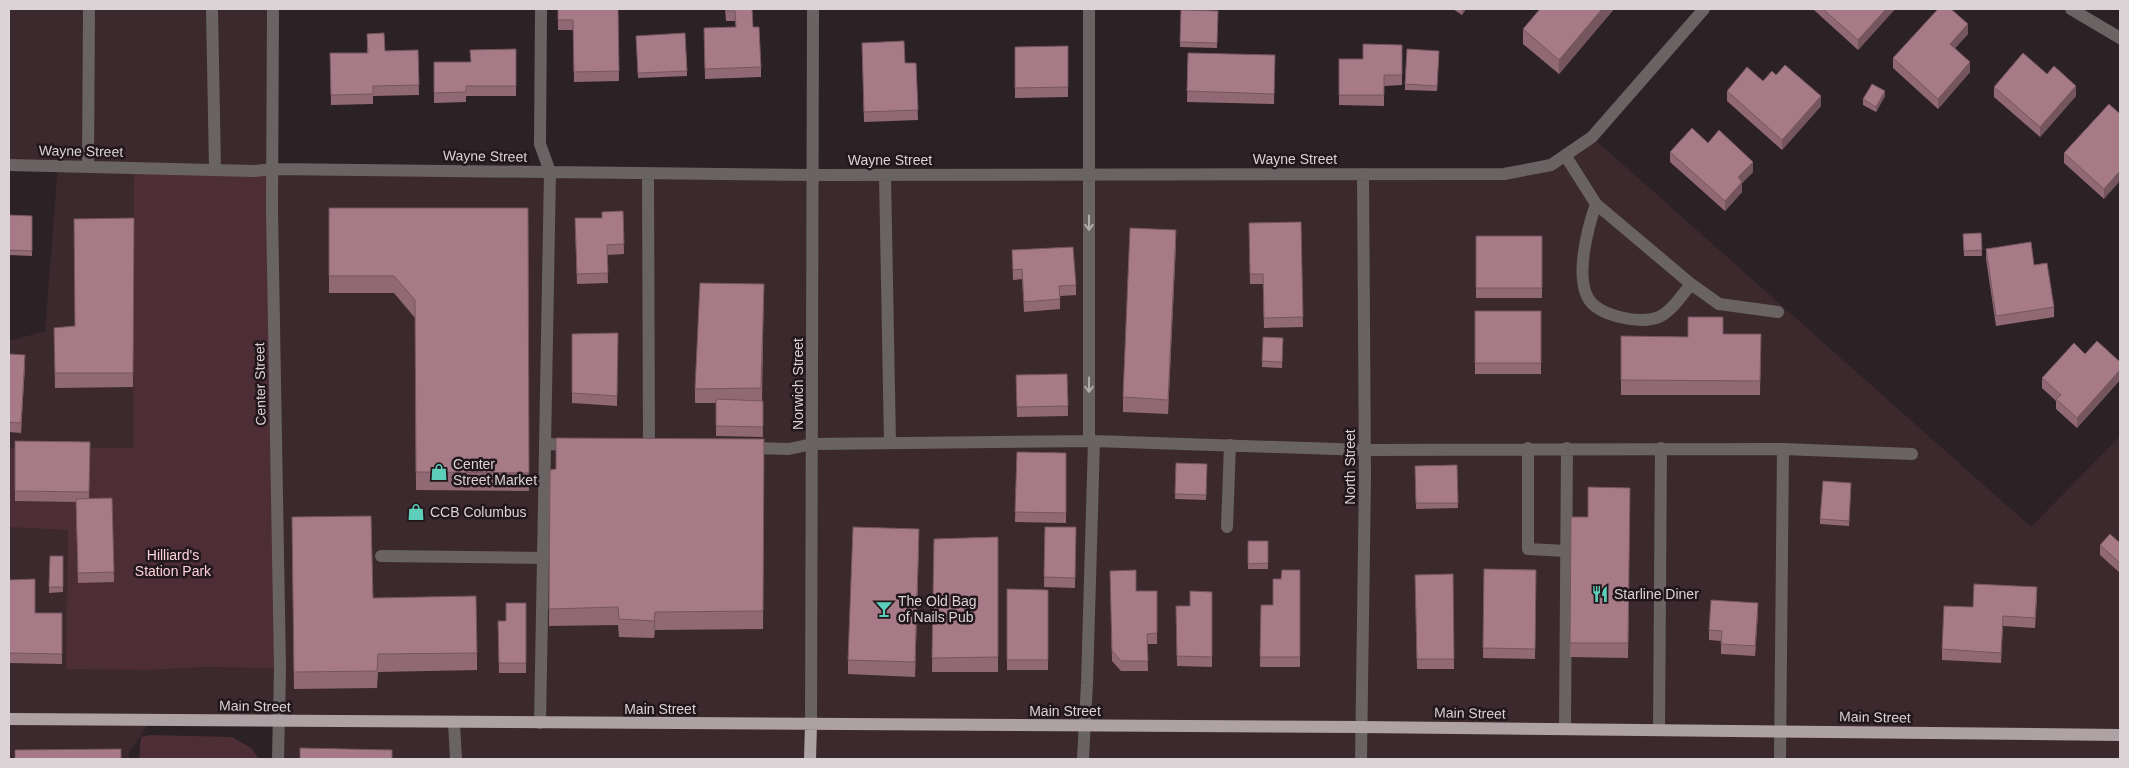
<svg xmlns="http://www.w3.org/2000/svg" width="2129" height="768" font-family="Arial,sans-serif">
<rect width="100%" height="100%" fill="#2c2124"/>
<path fill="#3b292e" d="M9,9H273V168L1470,175L1551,165L1592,137L2031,527L2120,436V759H278L279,721L151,720L129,753V759H9V341L45,331L58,165H9Z"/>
<path fill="#4d2d36" d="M134,167L273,169L280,668L203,667L150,670L66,669L68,530L9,527V448H133Z
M150,735L232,737L251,748L259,759H139L141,737Z"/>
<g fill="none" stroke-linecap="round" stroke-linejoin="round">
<path stroke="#696364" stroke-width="12" d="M212,9L215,169
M273,9L272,210L280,668L278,759
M1089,9V441
M2071,9L2120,38
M1565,155L1596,204C1588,227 1575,275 1588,298C1598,316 1641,325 1659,317C1672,311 1682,295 1691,284L1596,204
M9,165L254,171L273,169L812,175L1504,174L1551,165L1592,137L1704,9
M88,166L89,9
M648,173L649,446
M885,175L890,443
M1691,284L1719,304L1778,312
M545,444L573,445
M748,448L789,449L812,444L1094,441L1365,450L1783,449L1912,454
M1528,448V549L1566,551
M1227,527L1230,445
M381,556L544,558
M454,723L456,759
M540,723L550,172L540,144L541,9
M811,725L813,9
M1565,729L1567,448
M1659,729L1661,448
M1083,759L1087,683L1094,441
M1361,759L1365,477L1363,174
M1780,759L1783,449"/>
<path stroke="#afa2a5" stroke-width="12" d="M9,719L1360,727L2120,735
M810,759L811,725"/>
</g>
<path fill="#906974" d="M558,9H618L619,81L574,82L573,30H558Z
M725,9H752L753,27L761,67V77L705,79L704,28L736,27L735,21H726Z
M1453,9H1466L1462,15Z
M1614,9L1559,74L1523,44V29Z
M1814,9H1895L1858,50L1814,10Z
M1181,10L1218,11L1217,48L1180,47Z
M367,34L385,51L418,50L419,95L373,96V104L331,105L330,53H367Z
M1968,34L1955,48L1970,72L1938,109L1893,68V58Z
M636,36L687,71V76L638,78Z
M862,43L905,63H916L918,120L864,122Z
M1402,45V85L1384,86V106L1339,105V59H1363Z
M1068,46V97L1015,98V47Z
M516,49V96H466V102L434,103V62H470Z
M1188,53L1275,55L1274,104L1187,102Z
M1439,56L1437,91L1405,90V84Z
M2047,74L2076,96L2040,137L1994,97V87Z
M1776,75L1821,106L1782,150L1727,101V91L1763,81Z
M1885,96L1876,112L1863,105V99Z
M2109,104L2104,199L2064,163V153Z
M1708,143L1753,172L1742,183V192L1725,211L1670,162V152Z
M329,208H528L529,491L416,490L415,318L394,293H329Z
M623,211L624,254L607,255L608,283L577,284L575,218H602Z
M9,215L32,216V256L9,255Z
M134,218L133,387L55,388L54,328L75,326Z
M1301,222L1303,327L1264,328L1263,284H1250L1249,223Z
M1981,233L1982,256H1964L1963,234Z
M1476,236H1542V298H1476Z
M1176,244L1168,414L1123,412V397Z
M1986,249L2034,265L2054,307V317L1996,326L1986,259Z
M1012,250L1076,285V295L1060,296V309L1024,312L1022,279L1013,280Z
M764,284L762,401L763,437L716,436V403H695V389Z
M1475,311H1541V374H1475Z
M618,333L617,406L572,403V334Z
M1723,334H1761L1760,395H1621V336L1688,337Z
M1263,337L1283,338L1282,368L1262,367Z
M9,354L25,365L21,433L9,432Z
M2085,354L2120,362V380L2077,428L2056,409V401L2042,388V378Z
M1067,374L1068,416L1017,417L1016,375Z
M764,439L763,629L655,630L654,638L619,637L618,625L549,626L550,470Z
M15,441L90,442L89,499L112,498L114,582L78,583L76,502L15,501Z
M1017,452L1066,453V523L1015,522Z
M1176,463L1207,464L1206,500L1175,499Z
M1457,465L1458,508L1416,509L1415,466Z
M1630,488L1628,658L1570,657L1571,517H1588Z
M1851,489L1849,526L1820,524V519Z
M1045,527H1076L1075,588L1044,587Z
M292,535L373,598L477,653V670L378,672L377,688L294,689Z
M998,537V672H932L934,539Z
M1248,541H1268V569H1248Z
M919,543L915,677L848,674V660Z
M2120,543V573L2100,555V545Z
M50,556H63V592L49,593Z
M1484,569L1536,570L1535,659L1483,658Z
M1300,570V667H1260L1261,605H1273L1281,579Z
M1110,571L1136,591H1157V644H1147L1148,671H1121L1112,661Z
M1453,574L1454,669H1417L1415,575Z
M9,580L35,613H62V664L9,663Z
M1007,589L1048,590V670H1007Z
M1212,592V667L1177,666L1176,606H1190Z
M2037,598L2035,628L2003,626L2001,663L1942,660V649L1973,607Z
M526,603V673H499L498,621H506Z
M1758,613L1755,656L1721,654V641L1709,640V630Z"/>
<path fill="#75555e" d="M1462,9H1466L1462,15Z
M1602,9H1614L1559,74V60Z
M1886,9H1895L1858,50V40Z
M1968,24V34L1950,54V44Z
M1970,62V72L1938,109V99Z
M2076,86V96L2040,137V127Z
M1885,91V96L1876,112V107Z
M1821,96V106L1782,150V140Z
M1753,162V172L1742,183V192L1725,211V201L1738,177Z
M2120,171V181L2104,199V189Z
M1176,230V244L1168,414V400Z
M25,355V365L21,433V423Z
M2120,370V380L2077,428V418Z
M919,529V543L915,677V662Z
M1758,603V613L1755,656V646Z
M655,612V630L654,638V621Z"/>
<path fill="#a77a87" stroke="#75555e" d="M558,9H618L619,71L574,72L573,20H558Z
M726,9H752L753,27H759L761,67L705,69L704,28L736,27L735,11H726Z
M1540,9H1602L1559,60L1523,29Z
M1823,9H1886L1858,40Z
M1938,9H1951L1968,24L1950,44L1970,62L1938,99L1893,58Z
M1181,10L1218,11L1217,43L1180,42Z
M384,33L385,51L418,50L419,85L373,86V94L331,95L330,53H368L367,34Z
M685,33L687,71L638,73L636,36Z
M904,41L905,63H916L918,110L864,112L862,43Z
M1363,44L1402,45V75H1384V95H1339V59H1363Z
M1068,46V87L1015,88V47Z
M516,49V86H466V92L434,93V62H471L470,50Z
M1407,49L1439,51L1437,86L1405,84Z
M1188,53L1275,55L1274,94L1187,91Z
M2023,53L2047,74L2054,66L2076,86L2040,127L1994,87Z
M1785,65L1821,96L1782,140L1727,91L1747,67L1763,81L1772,71L1776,75Z
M1872,84L1885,91L1876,107L1863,99Z
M2109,104L2120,114V171L2104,189L2064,153Z
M1692,128L1708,143L1719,130L1753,162L1738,177L1742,182L1725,201L1670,152Z
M329,208H528L529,473L416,472L415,300L394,276H329Z
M623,211L624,244L607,245L608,273L577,274L575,218H602V212Z
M9,215L32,216V251L9,250Z
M134,218L133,373H55L54,328L75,326L74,219Z
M1301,222L1303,317L1264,318L1263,274H1250L1249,223Z
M1130,228L1176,230L1168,400L1123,397Z
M1981,233L1982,250L1964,251L1963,234Z
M1476,236H1542V288H1476Z
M2031,242L2034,265L2047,263L2054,307L1996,316L1986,249Z
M1073,247L1076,285L1059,286L1060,299L1024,302L1022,269L1013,270L1012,250Z
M700,283L764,284L761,388L695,389Z
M1475,311H1541V363H1475Z
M1688,317H1723V334H1761L1760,381L1621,380V336L1688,337Z
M618,333L617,396L572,393V334Z
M1263,337L1283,338L1282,362L1262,361Z
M2097,341L2120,362V370L2077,418L2056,399L2061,395L2042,378L2074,343L2085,354Z
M9,354L25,355L21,423L9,422Z
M1067,374L1068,406L1017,407L1016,375Z
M716,399L763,401V427L716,426Z
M556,438L764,439L763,611L655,612L654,621L619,619L618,607L549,609L550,470L556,469Z
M15,441L90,442L89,492L15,491Z
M1017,452L1066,453V513L1015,512Z
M1176,463L1207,464L1206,495L1175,494Z
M1457,465L1458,503H1416L1415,466Z
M1823,481L1851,483L1849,521L1820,519Z
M1588,487L1630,488L1628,643H1570L1571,517H1588Z
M112,498L114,572L78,573L76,499Z
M371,516L373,598L476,596L477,653L378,654L377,671L294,672L292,517Z
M853,527L919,529L915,662L848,660Z
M1045,527H1076L1075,578L1044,577Z
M2110,534L2120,543V563L2100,545Z
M998,537V657L932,658L934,539Z
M1248,541H1268V563L1248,564Z
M50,556H63V587H49Z
M1484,569L1536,570L1535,649L1483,648Z
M1136,570V591H1157V633L1147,634L1148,661H1121L1112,651L1110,571Z
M1282,570H1300V657H1260L1261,605H1273V579H1281Z
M1453,574L1454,659H1417L1415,575Z
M35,579V613H62V654L9,653V580Z
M1974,584L2037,587L2035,618L2003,616L2001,653L1942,649L1944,606L1973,607Z
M1007,589L1048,590V660H1007Z
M1190,591L1212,592V657L1177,656L1176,606H1190Z
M1711,600L1758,603L1755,646L1721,644L1722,631L1709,630Z
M506,603H526V663H499L498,621H506Z
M300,748L392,750V759H300Z
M121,749V759H15V750Z"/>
<defs><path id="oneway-shaft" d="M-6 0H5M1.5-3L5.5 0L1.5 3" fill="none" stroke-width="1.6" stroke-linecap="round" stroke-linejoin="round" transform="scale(1.25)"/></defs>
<g stroke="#b3acad">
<use href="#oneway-shaft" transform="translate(1089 223) rotate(90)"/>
<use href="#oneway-shaft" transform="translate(1089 385) rotate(90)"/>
</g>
<defs>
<g id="shop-bare" transform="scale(1.35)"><path d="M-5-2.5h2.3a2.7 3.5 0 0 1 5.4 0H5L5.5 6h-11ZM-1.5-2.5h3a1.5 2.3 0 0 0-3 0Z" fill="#5cceba" stroke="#22171a" stroke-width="2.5" paint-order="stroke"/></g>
<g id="restaurant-bare" transform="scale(1.35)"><path d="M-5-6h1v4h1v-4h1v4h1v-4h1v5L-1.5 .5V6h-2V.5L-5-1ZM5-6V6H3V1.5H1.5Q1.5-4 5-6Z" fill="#5cceba" stroke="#22171a" stroke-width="2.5" paint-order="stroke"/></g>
<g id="bar-bare" transform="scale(1.35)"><path d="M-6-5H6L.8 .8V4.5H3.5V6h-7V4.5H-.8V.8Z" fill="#5cceba" stroke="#22171a" stroke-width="2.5" paint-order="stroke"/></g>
</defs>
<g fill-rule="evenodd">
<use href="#shop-bare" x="439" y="472"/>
<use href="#shop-bare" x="416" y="512"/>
<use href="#restaurant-bare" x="1600" y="594"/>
<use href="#bar-bare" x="884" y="609"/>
</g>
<g text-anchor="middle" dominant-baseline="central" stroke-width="5" stroke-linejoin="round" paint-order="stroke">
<g font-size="14" fill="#dbd3d5" stroke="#22171a">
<text transform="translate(81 151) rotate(1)">Wayne Street</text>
<text transform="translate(485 156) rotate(1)">Wayne Street</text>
<text x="1295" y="159">Wayne Street</text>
<text x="890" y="160">Wayne Street</text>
<text transform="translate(260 384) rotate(-91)">Center Street</text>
<text transform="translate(798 384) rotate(-90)">Norwich Street</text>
<text transform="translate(1350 467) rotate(-90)">North Street</text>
<text transform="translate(255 706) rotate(1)">Main Street</text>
<text x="660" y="709">Main Street</text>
<text x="1065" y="711">Main Street</text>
<text transform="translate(1470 713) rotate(1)">Main Street</text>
<text transform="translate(1875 717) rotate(1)">Main Street</text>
</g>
<g font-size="14" fill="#dbd3d5" stroke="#22171a" text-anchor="start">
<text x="453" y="464">Center<tspan x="453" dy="16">Street Market</tspan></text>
<text x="430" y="512">CCB Columbus</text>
<text x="1614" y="594">Starline Diner</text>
<text x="898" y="601">The Old Bag<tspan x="898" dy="16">of Nails Pub</tspan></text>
</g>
<g font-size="14" fill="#fdd0dc" stroke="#22171a">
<text x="173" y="555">Hilliard's<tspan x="173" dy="16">Station Park</tspan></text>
</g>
</g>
<rect width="2129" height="768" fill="none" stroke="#dbd3d5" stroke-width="20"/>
</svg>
